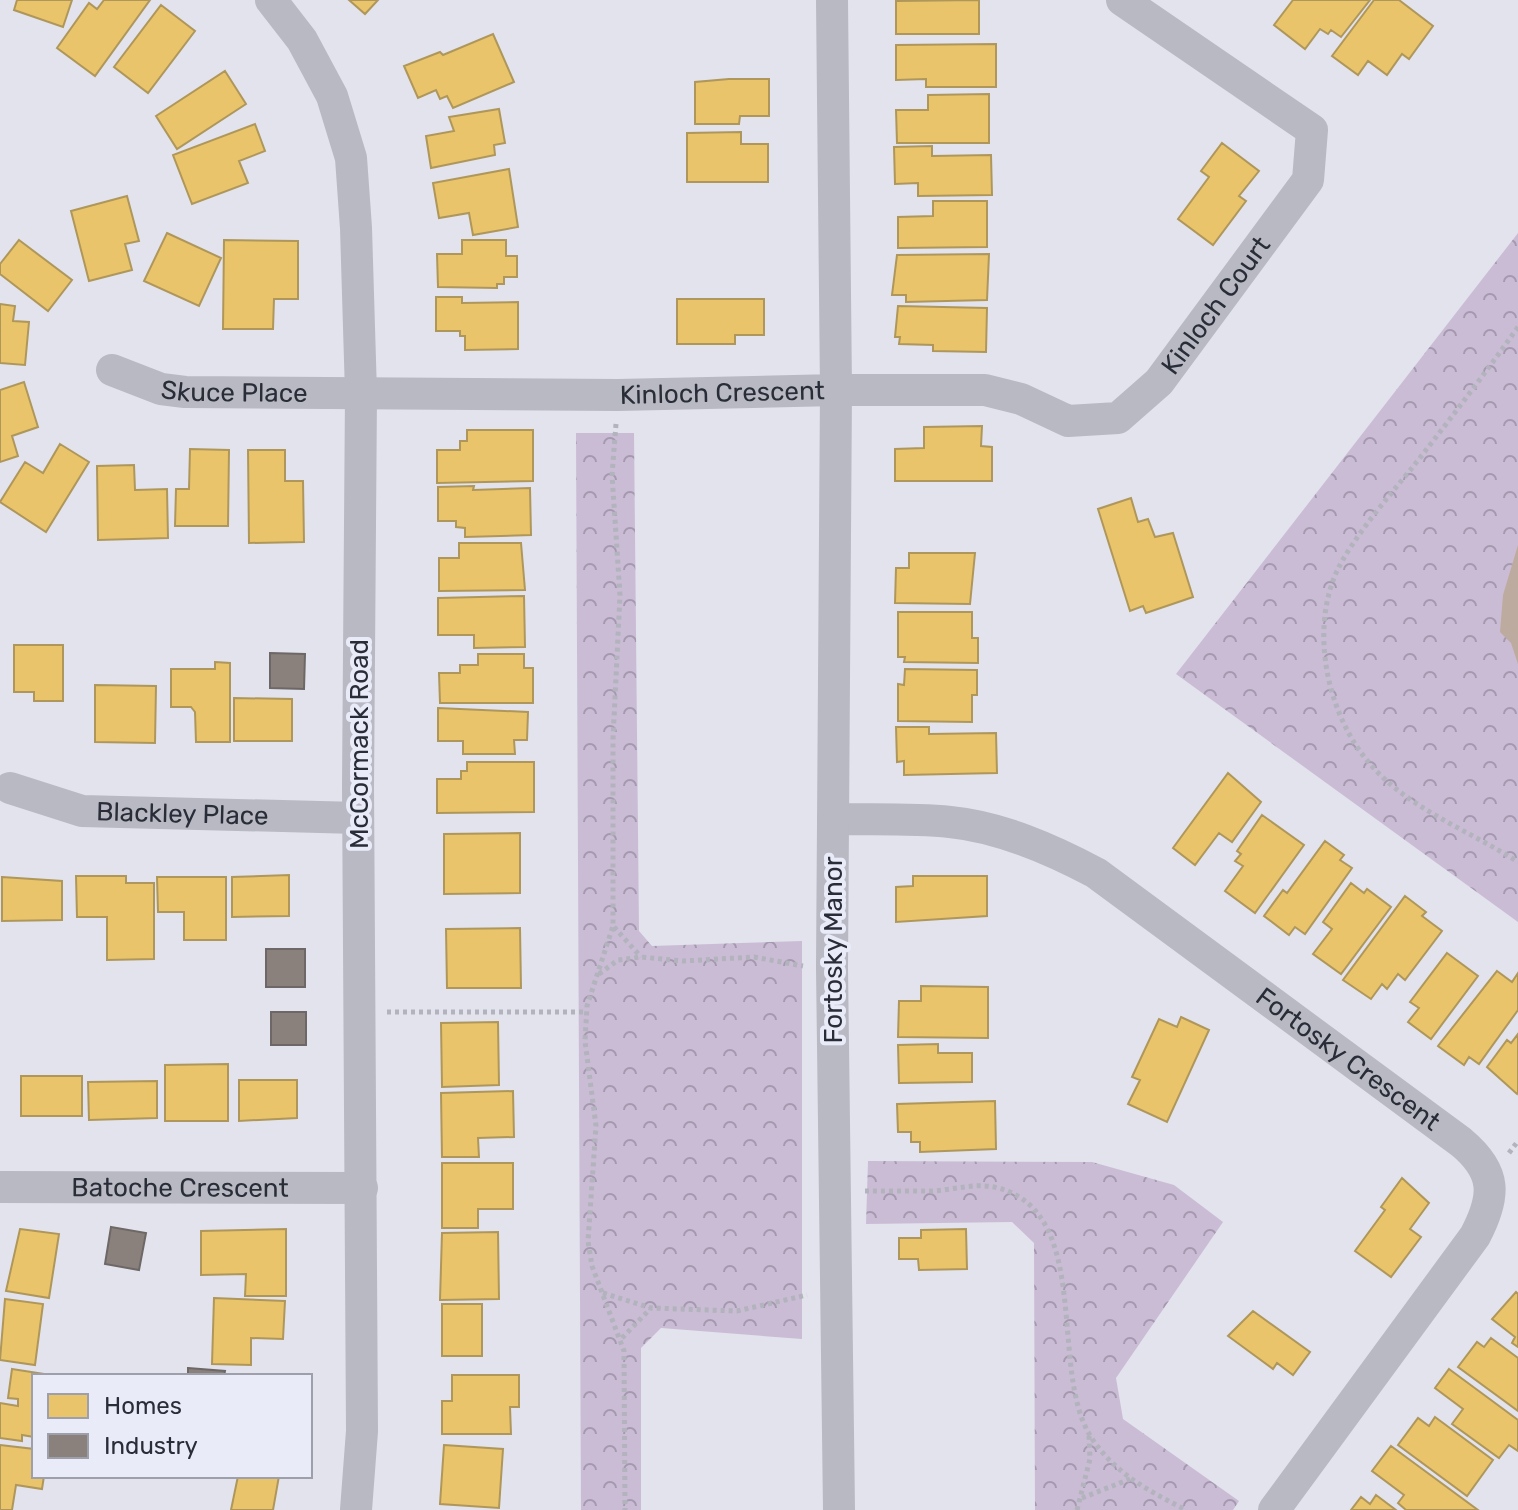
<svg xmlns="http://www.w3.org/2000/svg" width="1518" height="1510" font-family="Rubik,sans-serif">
<defs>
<pattern id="forest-crowns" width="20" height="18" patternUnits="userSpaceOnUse" patternTransform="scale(2)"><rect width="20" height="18" fill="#cabcd5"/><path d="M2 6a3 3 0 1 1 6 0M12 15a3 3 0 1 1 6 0" fill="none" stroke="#a499ae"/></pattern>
</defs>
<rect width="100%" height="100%" fill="#e2e3ed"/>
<path fill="url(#forest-crowns)" d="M1518,233V922L1176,674Z
M576,433H634L639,931L652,946L802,941V1339L661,1328L641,1348V1510H581Z
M868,1161L1092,1162L1174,1185L1223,1222L1116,1378L1123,1419L1239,1501L1233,1510H1035L1034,1243L1012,1222L866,1224Z"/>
<path fill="#beab9f" d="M1518,545V664L1511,643L1500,632L1503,595Z"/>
<path fill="#e9c46a" stroke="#af975b" stroke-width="2" d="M17,0H72L63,27L14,10Z
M104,0H150L95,76L57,48L89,3L97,9Z
M349,0H378L365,14Z
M979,0V34H896V1Z
M1293,0H1370L1341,37L1331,30L1328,34L1320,29L1305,49L1274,25Z
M1374,0H1399L1433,26L1409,59L1402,54L1387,75L1368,61L1358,75L1332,56Z
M161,5L195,31L148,93L114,67Z
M493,34L514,82L453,108L447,96L440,99L436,90L418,98L404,66L440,52L443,55Z
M996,44V87H926V79L896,80V45Z
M225,71L246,104L177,149L156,116Z
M729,79H769V116H740L739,124H695V82Z
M989,94V143H897L896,110H928V95Z
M499,109L505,143L494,145L495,155L431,168L426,136L454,131L449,117Z
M255,124L265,151L239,161L248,183L192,204L173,155Z
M741,132V144H768V182H687V133Z
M1222,143L1259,171L1239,196L1246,201L1213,245L1178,219L1209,177L1201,171Z
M932,146V156L991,155L992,195L918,196V183L895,184L894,147Z
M509,169L518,227L473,235L469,213L439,218L433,183Z
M127,196L139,241L125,244L132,270L89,281L71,211Z
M933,201H987V247L898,248V217L933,216Z
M167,233L221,258L199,306L144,281Z
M19,240L72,280L48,311L0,274V264Z
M224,240L298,241V299H274L273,329H223Z
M462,240H506V256H517V277H504V284H497V288L438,287L437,254H462Z
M989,254L987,300L906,302V295H892L897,255Z
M436,297H462V303L518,302V349L465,350V336H460V331H436Z
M677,299H764V335H735V344H677Z
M0,304L15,306L13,321L29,322L25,365L0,363Z
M898,306L987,308L986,352L933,351V345L899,344L900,337H895Z
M24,382L38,427L12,436L18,456L0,462V390Z
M982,426L981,446L992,447V481H895V449L924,448V427Z
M467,430H533V481L437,483V450H460V441H467Z
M60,444L89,462L46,532L0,502L25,462L43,473Z
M190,449L229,450L228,526H175L176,489H189Z
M248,450H285V481H303L304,542L249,543Z
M134,465L135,490L167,489L168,538L98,540L97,466Z
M474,486L473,490L530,488L531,535L465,537V528L456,527V521H438V487Z
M1131,498L1138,522L1148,519L1155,537L1173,533L1193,597L1146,613L1143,606L1130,611L1098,509Z
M459,543H521L525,590L439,591V558H459Z
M909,553H975L970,604L895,603L896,568H909Z
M524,596L525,647L474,648V635H438V598Z
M898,612H972V638H978V663L904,662L905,657H898Z
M14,645H63V701H34V692H14Z
M478,654H524V668H533V703H440L439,673H460V665H478Z
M215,662L230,663V742H196L195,712L191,707H171V669H215Z
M905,669L977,670V695H972V722L898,721V684L904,685Z
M95,685L156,686L155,743L95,742Z
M234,698L292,699V741H234Z
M438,708L528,712L527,740H514L515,754H463V741H438Z
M896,727H929V734L996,733L997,773L904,775V761L897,762Z
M467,762H534V812L437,813V779H461V771H467Z
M1228,773L1261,802L1232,842L1219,833L1195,865L1173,848Z
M1262,815L1304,845L1255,913L1225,891L1243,866L1235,861L1241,854L1237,851Z
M520,833V893L444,894V834Z
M1325,841L1344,855L1340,860L1352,868L1305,934L1295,927L1289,935L1264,916L1283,890L1287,893Z
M289,875V916L232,917V877Z
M76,876H126V883H154V959L107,960V917H77Z
M913,876H987V916L896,922V887L913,886Z
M2,877L62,881V920L2,921Z
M157,877H226V940H184V912H158Z
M1351,883L1364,893L1367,889L1391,907L1341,974L1313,954L1332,929L1323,922Z
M1405,896L1426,912L1422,916L1442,931L1405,980L1398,974L1387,989L1382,984L1371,999L1343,980Z
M520,928L521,988H447L446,929Z
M1447,953L1478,976L1431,1039L1408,1022L1419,1008L1410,1002Z
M1497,971L1512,982L1518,973V1010L1479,1064L1469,1057L1464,1065L1438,1046Z
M921,986L988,987V1038L898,1037L899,1001H921Z
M1181,1017L1209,1030L1167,1122L1128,1104L1140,1080L1132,1077L1159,1019L1177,1027Z
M498,1022L499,1085L442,1087L441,1023Z
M1518,1034V1092L1517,1094L1487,1067L1507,1040L1511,1043Z
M938,1044V1053H972V1082L899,1083L898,1045Z
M228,1064V1121H165V1065Z
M21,1076H82V1116H21Z
M239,1080H297V1118L239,1121Z
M157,1081V1118L89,1120L88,1082Z
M513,1091L514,1137L478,1138L479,1157H442L441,1093Z
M995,1101L996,1149L920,1152V1142H911V1132H898L897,1104Z
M442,1163H513V1209H478V1228H442Z
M1402,1178L1429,1203L1410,1229L1421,1237L1391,1277L1355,1251L1385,1210L1381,1207Z
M20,1229L59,1234L49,1298L6,1291Z
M286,1229V1296H245L246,1274L201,1275V1231Z
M966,1229L967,1269L919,1270L918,1259H899V1238H921V1230Z
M498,1232L499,1299L440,1300L442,1233Z
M1516,1292L1518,1294V1347L1512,1343L1515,1337L1492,1319Z
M214,1298L285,1301L283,1339L251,1338V1365L212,1364Z
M5,1299L43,1304L35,1365L0,1360Z
M442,1304H482V1356H442Z
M1253,1311L1310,1352L1293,1375L1277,1363L1273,1369L1228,1336Z
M1491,1338L1518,1358V1411L1458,1367L1477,1342L1484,1347Z
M12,1369L57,1376H34V1437L22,1435V1441L0,1438V1403L18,1406V1399L8,1398Z
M1449,1369L1518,1420V1451L1509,1445L1499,1458L1452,1424L1463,1409L1435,1388Z
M452,1375H519V1407H510L511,1434H442V1401H452Z
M1435,1417L1493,1460L1467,1496L1398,1445L1418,1418L1429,1426Z
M0,1445L34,1449V1476H44L42,1489L16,1485L12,1510H0Z
M444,1445L503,1449L499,1508L440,1504Z
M1391,1446L1478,1510H1406L1398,1503L1404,1495L1372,1471Z
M238,1476H279L273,1510H231Z
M1376,1495L1396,1510H1351L1361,1497L1370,1504Z"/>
<path fill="#8a817c" stroke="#6d6867" stroke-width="2" d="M270,653L305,654L304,689L270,688Z
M266,949H305V987H266Z
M271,1012H306V1045H271Z
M111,1227L146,1233L139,1270L105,1264Z
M188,1368L225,1371L224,1376H188Z"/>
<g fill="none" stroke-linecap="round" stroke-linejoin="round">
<path stroke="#b2b3bd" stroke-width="5" stroke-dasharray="4 4" stroke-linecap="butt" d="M1518,327C1484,375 1448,422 1412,468C1389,496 1352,539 1337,571C1309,632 1328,717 1371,765C1409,809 1470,831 1518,862
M616,424L612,475L620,595L613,739V926L587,1006L585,1041L596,1126L588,1241L592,1266L624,1351L625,1510
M614,927L641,957
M599,974L618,960L641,957L683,961L754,957L803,966
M387,1012H586
M1509,1153L1518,1141
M865,1191C887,1191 910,1191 932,1191C954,1190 976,1182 998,1188C1094,1213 1048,1371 1091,1437C1114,1473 1149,1491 1186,1510
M603,1293L651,1308L737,1311L807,1295
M622,1338L651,1308
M1082,1498L1130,1479
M1077,1510L1090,1459L1089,1436"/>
<g stroke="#b8b9c3" stroke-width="32">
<path d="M271,0L302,40L332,96L351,158L356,228L361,393L358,786L362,1431L356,1510"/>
<path id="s1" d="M112,370L161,389L185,392L618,395L836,390L832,0"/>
<path id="s2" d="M10,788L82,811L358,818"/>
<path id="s3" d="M833,819C871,820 912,818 950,822C1001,827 1051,849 1096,873L1461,1142C1497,1172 1496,1196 1475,1236L1274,1510"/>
<path id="s4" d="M0,1187L362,1188"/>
<path id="s5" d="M839,1510L832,968L836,390H985L1021,399L1068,421L1118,418L1159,382L1308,180L1312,130L1122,0"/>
</g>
</g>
<g text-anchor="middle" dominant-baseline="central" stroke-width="8" stroke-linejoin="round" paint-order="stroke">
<g font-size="26" fill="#292d37" stroke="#eaebf9">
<text stroke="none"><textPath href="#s5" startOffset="1558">Kinloch Court</textPath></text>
<text stroke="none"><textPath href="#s1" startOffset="126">Skuce Place</textPath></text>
<text stroke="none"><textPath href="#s1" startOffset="614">Kinloch Crescent</textPath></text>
<text transform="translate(359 744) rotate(-90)">McCormack Road</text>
<text stroke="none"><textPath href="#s2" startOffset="176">Blackley Place</textPath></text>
<text transform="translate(833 950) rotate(-90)">Fortosky Manor</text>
<text stroke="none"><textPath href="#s3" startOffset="586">Fortosky Crescent</textPath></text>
<text stroke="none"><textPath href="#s4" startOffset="180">Batoche Crescent</textPath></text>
</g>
</g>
<rect x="32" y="1374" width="280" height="104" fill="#eaebf9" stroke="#9d9fab" stroke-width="2"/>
<rect x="48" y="1394" width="40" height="24" fill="#e9c46a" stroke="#9d9fab" stroke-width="2"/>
<text x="104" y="1414" font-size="24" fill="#292d37">Homes</text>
<rect x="48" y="1434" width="40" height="24" fill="#8a817c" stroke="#9d9fab" stroke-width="2"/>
<text x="104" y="1454" font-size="24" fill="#292d37">Industry</text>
</svg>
